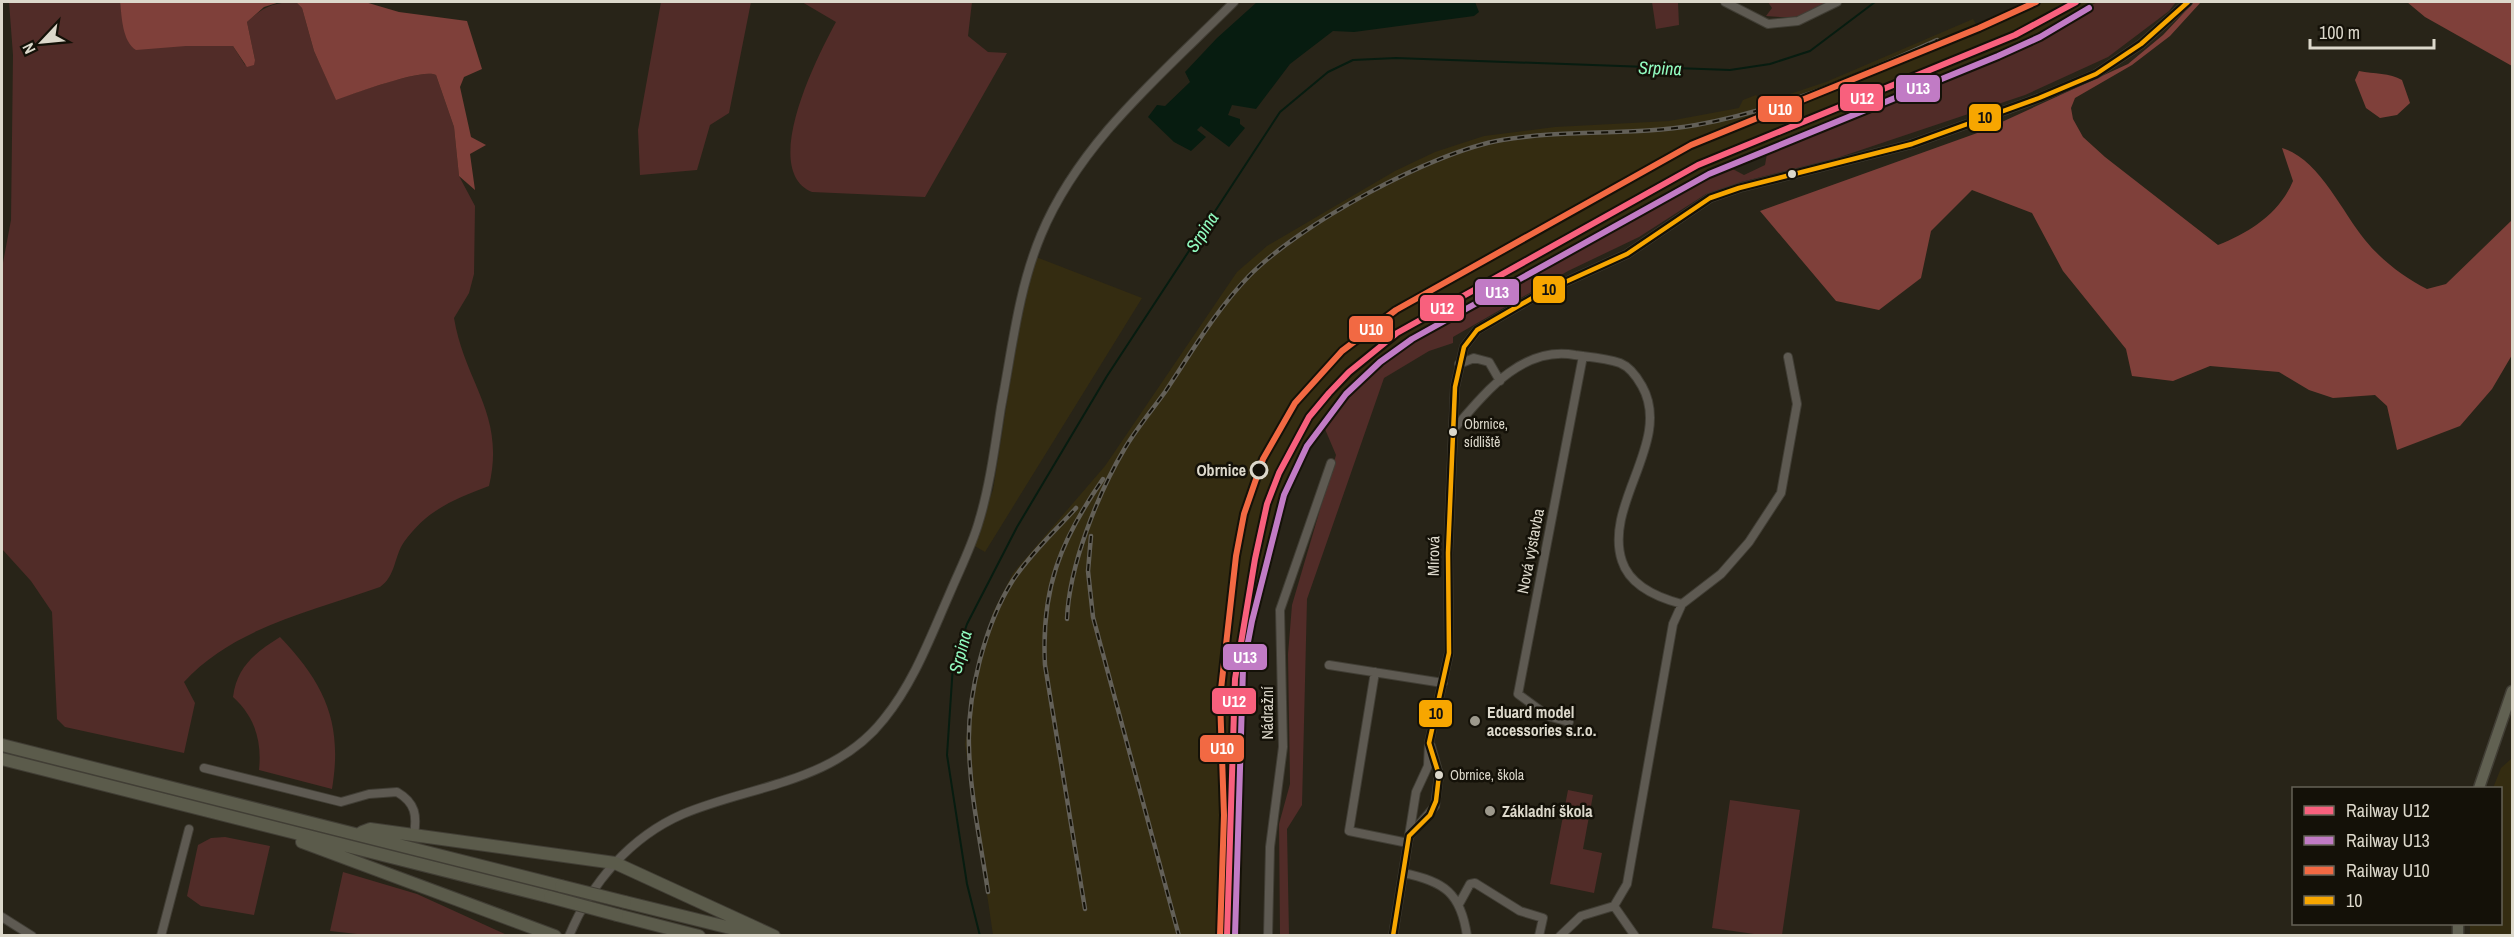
<svg xmlns="http://www.w3.org/2000/svg" width="2514" height="937" font-family="'Archivo Narrow',sans-serif">
<rect width="100%" height="100%" fill="#282418"/>
<path fill="#342c11" d="M2039,2H2097L2039,37L1998,55L1709,173L1412,339L1364,375L1322,422L1290,478L1276,523L1256,602L1240,692L1239,788L1243,840L1240,935H993L965,744L980,658L993,612L1013,573L1105,466L1237,272L1267,246L1395,171L1435,152L1484,136L1555,127L1669,121L1739,108L1743,100L1756,95L1763,103L1826,82L1973,19L1979,29Z
M1036,257L1142,298L985,552L973,545L993,490L1022,308Z
M2512,758V935H2470V924H2500V788H2493L2501,768Z"/>
<path fill="#512c28" d="M9,2H120L126,36L186,46H233L245,65L255,60L247,22C263,7 274,2 296,2L302,8L314,51L336,99C354,94 422,68 436,75L454,127L459,176L475,206L474,274L469,293L454,318C465,384 506,414 489,486C454,499 427,510 404,542C394,556 396,576 380,587C313,611 234,627 184,682L195,703L184,753L65,727L57,719L52,612L31,581L2,549V268L11,220L13,55Z
M661,2H751L729,113L710,125L697,170L640,175L638,130Z
M802,2H972L968,36L988,52L1007,53L925,197L812,192C759,170 818,55 836,22Z
M1652,2H1678L1679,25L1656,29Z
M1768,2H1827C1812,19 1787,18 1766,16L1772,8Z
M2097,2H2176L2169,11L2108,57L2025,95L1837,158L1741,182L1706,194L1639,237L1568,271L1453,337V343L1429,351L1384,378L1307,599L1302,805L1287,829L1289,935L1280,936L1279,824L1290,784L1288,654L1292,605L1336,455L1322,422C1349,389 1377,363 1412,339L1684,187L1727,166L1744,175L1765,165L1768,148L2039,37Z
M280,637C325,684 343,723 332,789L259,770C262,741 255,717 233,697C237,666 255,653 280,637Z
M1568,790L1593,795L1583,849L1602,853L1594,893L1550,884Z
M1730,800L1800,810L1782,935H1761L1712,928Z
M225,837L270,846L254,915L201,906L187,896L198,845L211,838Z
M343,872L417,894L507,935L375,936L330,931Z"/>
<path fill="#7f403a" d="M120,2H280L264,7L247,22L255,60L254,65L247,67L233,46H186L136,50C122,41 122,17 120,2Z
M296,2H365L399,12L467,21L482,69L464,77L460,87L471,137L486,145L470,154L475,190L459,176L454,127L436,75C422,68 354,94 336,100L314,51L302,8Z
M2194,2H2201L2170,36L2132,65L2075,98L2071,108L2073,119L2083,137L2105,157L2218,245C2249,233 2280,213 2293,181L2282,148C2319,159 2342,212 2365,240C2381,260 2405,278 2427,289L2446,284L2512,220V355L2492,389L2460,426L2397,450L2387,406L2375,395L2333,398L2309,390L2279,372L2210,366L2173,381L2132,376L2126,349L2063,271L2032,213L1972,190L1931,231L1921,278L1879,310L1836,301L1760,211L1980,132L2128,64L2163,35Z
M2407,2H2512V66L2425,17Z
M2359,71C2374,74 2390,73 2402,80L2410,103L2397,115L2380,118L2366,108L2355,80Z"/>
<path fill="#071c10" d="M1257,2H1475L1479,12L1474,16L1354,32L1333,31L1290,64L1256,109L1232,105L1228,115L1240,119V124L1245,128L1229,147L1201,126L1197,130L1206,137L1191,151L1174,142L1148,117L1157,105L1165,106L1190,82L1185,72L1217,38Z"/>
<g fill="none" stroke-linecap="round" stroke-linejoin="round">
<path stroke="#071c10" stroke-width="2" d="M980,936L967,884L947,755L953,665L967,624L1017,527L1107,376L1280,112L1328,72L1353,60L1396,58L1730,70L1770,64L1810,51L1875,2"/>
<g stroke="#413e35" stroke-width="10">
<path id="minor" d="M1725,2L1768,24L1798,21L1837,2
M1459,364L1474,358L1489,362L1500,381
M1453,430C1484,394 1522,345 1575,355C1590,357 1606,358 1620,363C1630,367 1637,377 1642,386C1673,441 1603,504 1622,561C1630,586 1659,598 1682,604L1721,574L1749,542L1781,493L1797,404L1788,357
M1329,665L1443,683
M1375,672L1349,831L1408,843
M1569,722L1548,716L1518,694L1583,356
M204,768L341,802L369,794L397,792C416,803 417,816 414,835
M1410,835L1435,806L1439,775L1431,746
M1403,873C1444,881 1461,893 1467,936
M1459,904L1470,884L1475,883L1520,911L1543,918L1539,936
M1614,906L1635,936
M2,917L32,936
M161,936L189,829
M569,936C591,883 630,837 683,814C752,785 834,783 884,719C914,682 930,638 949,595C959,571 972,546 979,521C990,485 995,445 1001,407C1012,350 1018,290 1041,235C1080,141 1164,72 1234,2
M1268,936L1270,847L1283,747L1280,610L1331,463
M1393,936L1416,792L1428,766L1429,743L1449,653L1448,553L1455,387L1464,347L1477,330L1541,293L1627,254L1710,198L1739,188L1912,144L2039,98L2096,74L2141,44L2188,2
M1560,936L1581,916L1614,906L1627,884L1673,624L1682,604"/>
</g>
<g stroke="#413e35" stroke-width="13">
<path id="major" d="M2479,788L2512,691
M2458,936V924"/>
</g>
<g stroke="#413e35" stroke-width="14">
<path id="highway" d="M2,745L561,886
M2,759L550,897
M362,832L370,829L615,863L774,936
M302,842L555,936
M625,902L763,936
M617,915L699,936"/>
</g>
<use href="#minor" stroke="#5e5a52" stroke-width="8"/>
<use href="#major" stroke="#616152" stroke-width="10"/>
<use href="#highway" stroke="#5b5b4b" stroke-width="12"/>
<g stroke="#636058" stroke-width="4.5">
<path id="rail" d="M1091,536L1088,571L1093,617L1179,936
M1067,619C1069,566 1098,493 1125,448C1137,428 1152,410 1165,392C1191,353 1216,310 1249,276C1299,225 1431,152 1502,140C1566,129 1632,136 1696,125C1780,110 1860,75 1937,40
M988,892C981,844 970,795 969,747C967,695 985,624 1013,580C1031,553 1055,531 1076,508
M1085,909L1045,665C1041,589 1060,541 1103,479"/>
</g>
<use href="#rail" stroke="#141108" stroke-width="2" stroke-dasharray="7" stroke-linecap="butt"/>
<g stroke="#413e35" stroke-width="14" stroke-linecap="butt">
<path id="highway-bridge" d="M561,886L625,902
M550,897L617,915"/>
</g>
<use href="#highway-bridge" stroke="#5b5b4b" stroke-width="12"/>
<g stroke="#141108" stroke-width="9">
<path id="bus-1" d="M1393,936L1409,836L1430,815L1436,801L1439,775L1429,743L1449,653L1448,553L1455,387L1464,347L1477,330L1541,293L1627,254L1710,198L1739,188L1912,144L2039,98L2096,74L2141,44L2188,2"/>
</g>
<use href="#bus-1" stroke="#f7a600" stroke-width="4.5"/>
<g stroke="#141108" stroke-width="10">
<path id="rail-1" d="M1227,936L1235,679L1255,559L1267,504L1279,473L1309,417L1329,393L1349,372L1397,333L1698,165L2015,35L2076,2"/>
</g>
<g stroke="#141108" stroke-width="10">
<path id="rail-2" d="M1235,936L1243,668L1252,621L1284,495L1307,446L1346,394L1380,362L1412,339L1709,174L1998,56L2040,37L2089,8"/>
</g>
<g stroke="#141108" stroke-width="10">
<path id="rail-3" d="M1220,936L1224,815L1220,698L1236,556L1244,514L1263,459L1295,403L1342,351L1396,310L1691,145L1979,28L2036,2"/>
</g>
<use href="#rail-1" stroke="#f8607d" stroke-width="6"/>
<use href="#rail-2" stroke="#c17bc5" stroke-width="6"/>
<use href="#rail-3" stroke="#f26943" stroke-width="6"/>
</g>
<g fill="#dcd8cb" stroke="#141108" stroke-width="2">
<circle cx="1792" cy="174" r="5"/>
<circle cx="1453" cy="432" r="5"/>
<circle cx="1439" cy="775" r="5"/>
</g>
<circle fill="#141108" stroke="#dcd8cb" stroke-width="3" cx="1259" cy="470" r="8"/>
<g fill="#9d998c" stroke="#141108" stroke-width="2">
<circle cx="1475" cy="721" r="6"/>
<circle cx="1490" cy="811" r="6"/>
</g>
<g text-anchor="middle" dominant-baseline="central" stroke-width="5" stroke-linejoin="round" paint-order="stroke">
<g font-size="14" fill="#dcd8cb" stroke="#141108" text-anchor="start">
<text x="1464" y="424">Obrnice,<tspan x="1464" dy="18">sídliště</tspan></text>
<text x="1450" y="775">Obrnice, škola</text>
</g>
<g font-size="16" font-weight="bold" fill="#dcd8cb" stroke="#141108" text-anchor="end">
<text x="1246" y="470">Obrnice</text>
</g>
<g font-size="16" fill="#dcd8cb" stroke="#141108">
<text transform="translate(1530 551) rotate(-79)">Nová výstavba</text>
<text transform="translate(1433 556) rotate(-89)">Mírová</text>
<text transform="translate(1267 713) rotate(-90)">Nádražní</text>
</g>
<g font-size="16" font-weight="bold" fill="#dcd8cb" stroke="#141108" text-anchor="start">
<text x="1487" y="712">Eduard model<tspan x="1487" dy="18">accessories s.r.o.</tspan></text>
<text x="1502" y="811">Základní škola</text>
</g>
<g font-size="18" font-style="italic" fill="#92fdc1" stroke="#141108">
<text transform="translate(1660 68) rotate(2)">Srpina</text>
<text transform="translate(1202 232) rotate(-57)">Srpina</text>
<text transform="translate(960 652) rotate(-75)">Srpina</text>
</g>
</g>
<g stroke="#141108" stroke-width="2">
<rect x="1895" y="74" width="46" height="29" rx="6" fill="#c17bc5"/>
<rect x="1839" y="83" width="45" height="29" rx="6" fill="#f8607d"/>
<rect x="1757" y="95" width="46" height="28" rx="6" fill="#f26943"/>
<rect x="1968" y="103" width="34" height="29" rx="6" fill="#f7a600"/>
<rect x="1532" y="275" width="34" height="29" rx="6" fill="#f7a600"/>
<rect x="1474" y="278" width="46" height="28" rx="6" fill="#c17bc5"/>
<rect x="1419" y="294" width="46" height="28" rx="6" fill="#f8607d"/>
<rect x="1348" y="315" width="46" height="28" rx="6" fill="#f26943"/>
<rect x="1222" y="643" width="46" height="28" rx="6" fill="#c17bc5"/>
<rect x="1211" y="687" width="46" height="28" rx="6" fill="#f8607d"/>
<rect x="1418" y="699" width="35" height="29" rx="6" fill="#f7a600"/>
<rect x="1199" y="734" width="46" height="29" rx="6" fill="#f26943"/>
</g>
<g font-size="16" text-anchor="middle" font-weight="bold" fill="#fff">
<text x="1918" y="94">U13</text>
<text x="1862" y="104">U12</text>
<text x="1780" y="115">U10</text>
<text x="1497" y="298">U13</text>
<text x="1442" y="314">U12</text>
<text x="1371" y="335">U10</text>
<text x="1245" y="663">U13</text>
<text x="1234" y="707">U12</text>
<text x="1222" y="754">U10</text>
</g>
<g font-size="16" text-anchor="middle" font-weight="bold" fill="#111">
<text x="1985" y="123">10</text>
<text x="1549" y="295">10</text>
<text x="1436" y="719">10</text>
</g>
<rect width="2514" height="937" fill="none" stroke="#dcd8cb" stroke-width="6"/>
<rect x="2292" y="787" width="210" height="138" fill="#141108" stroke="#646156" stroke-width="1.5"/>
<rect x="2304" y="806" width="30" height="9" fill="#f8607d" stroke="#646156" stroke-width="1.5"/>
<text x="2346" y="817" font-size="18" fill="#dcd8cb">Railway U12</text>
<rect x="2304" y="836" width="30" height="9" fill="#c17bc5" stroke="#646156" stroke-width="1.5"/>
<text x="2346" y="847" font-size="18" fill="#dcd8cb">Railway U13</text>
<rect x="2304" y="866" width="30" height="9" fill="#f26943" stroke="#646156" stroke-width="1.5"/>
<text x="2346" y="877" font-size="18" fill="#dcd8cb">Railway U10</text>
<rect x="2304" y="896" width="30" height="9" fill="#f7a600" stroke="#646156" stroke-width="1.5"/>
<text x="2346" y="907" font-size="18" fill="#dcd8cb">10</text>
<g transform="translate(42 42) rotate(244)" stroke="#141108" stroke-width="4.5" paint-order="stroke">
<path d="M0-4.5L10 22L0 15L-10 22Z" fill="#dcd8cb"/>
<text y="-9" font-size="16" font-weight="bold" text-anchor="middle" fill="#dcd8cb">N</text>
</g>
<path d="M2310 39v9h124v-9" fill="none" stroke="#dcd8cb" stroke-width="3"/>
<text x="2319" y="39" font-size="18" fill="#dcd8cb" stroke="#141108" stroke-width="4.5" paint-order="stroke">100 m</text>
</svg>
